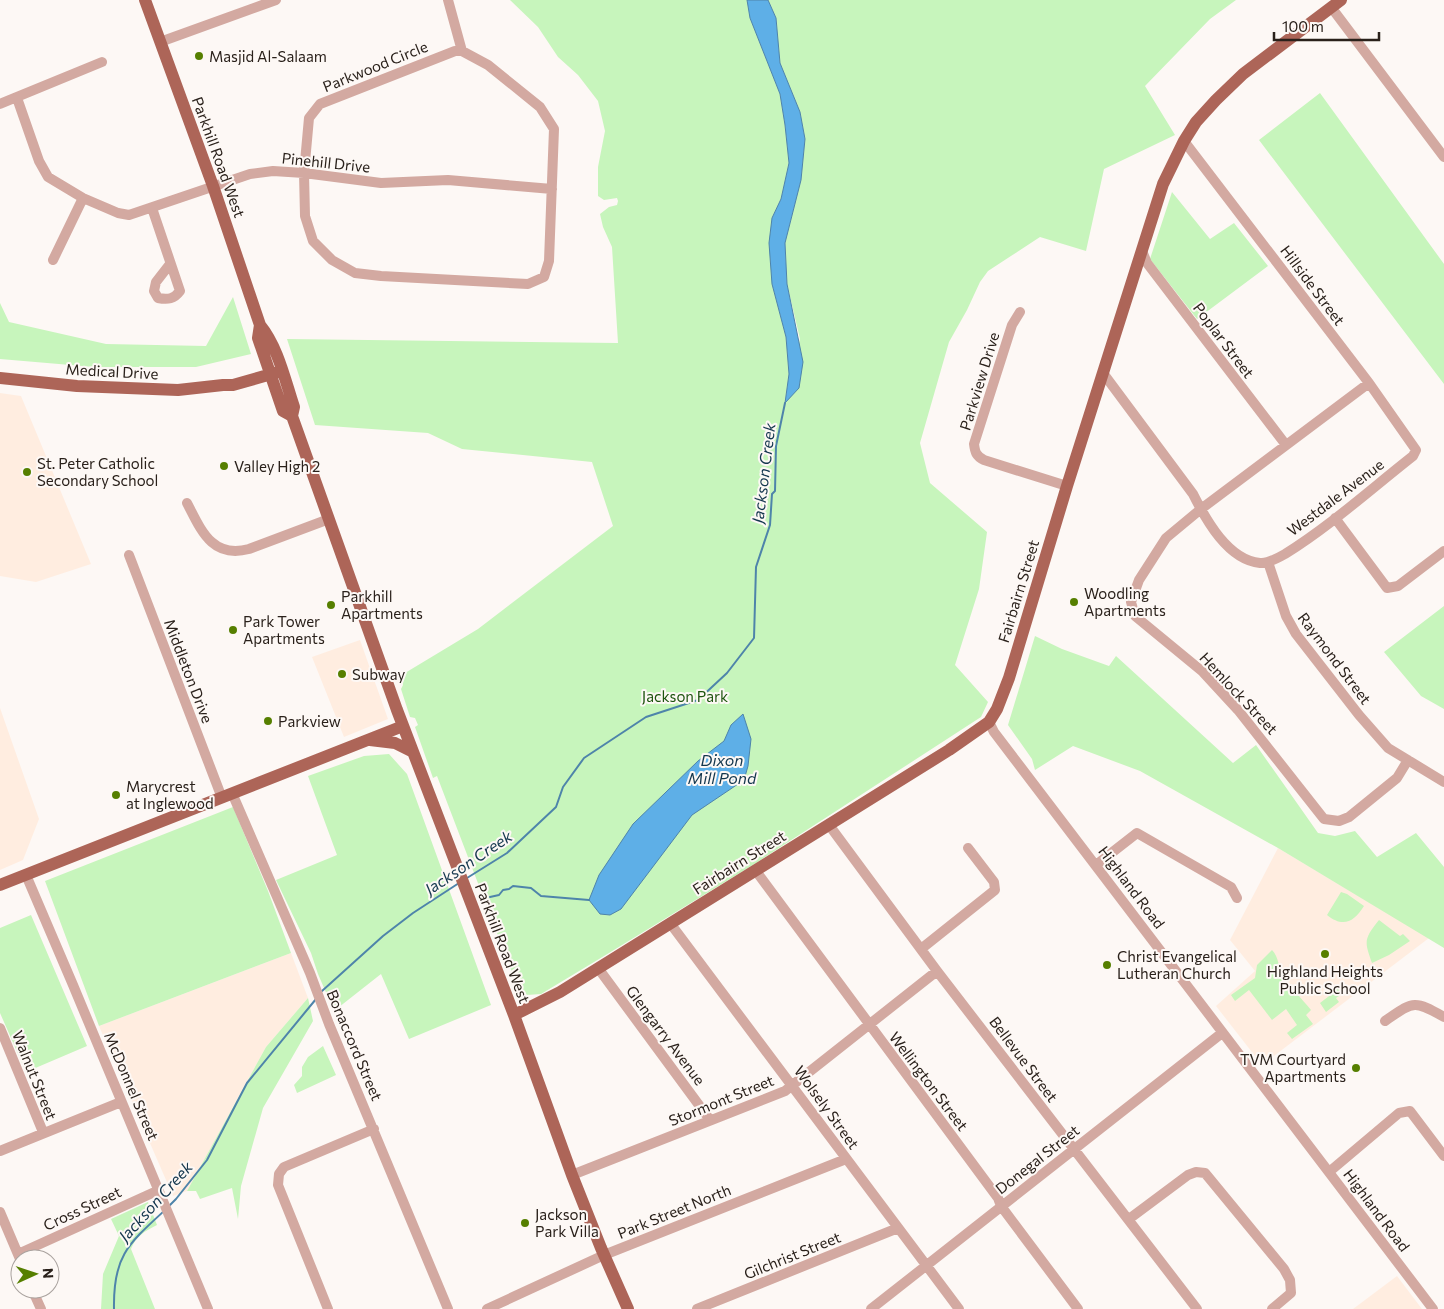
<svg xmlns="http://www.w3.org/2000/svg" width="1444" height="1309" font-family="Commissioner,sans-serif">
<rect width="100%" height="100%" fill="#fdf8f5"/>
<path fill="#ffede0" d="M0,393L21,396L91,564L36,582L0,576Z
M360,640L388,719L344,737L312,657Z
M0,708L39,819L23,860L0,870Z
M1278,848L1429,938L1262,1065L1216,1006L1255,971L1230,940Z
M291,953L308,998L266,1047L187,1191L173,1196L99,1026Z
M1397,1276L1422,1309H1353Z"/>
<path fill="#c7f5bc" d="M510,0H747L750,18L780,94L785,125L789,163L781,199L772,218V284L786,337L789,374L785,402L800,339L787,284L785,243L801,180L805,139L800,112L780,63L776,18L768,0H1236L1210,19L1145,86L1175,135L1104,169L1086,251L1040,237L988,271L980,282L967,310L949,342L920,443L930,483L987,532L979,589L955,665L988,702L981,717L756,863L609,953L541,994L527,995L518,988L437,776L433,778L415,727L418,725L415,718L410,717L401,689L403,685L400,676L478,629L613,526L592,462L462,449L428,433L315,425L287,339L618,343L612,247L603,227L600,214L609,207L617,205L618,201L617,198L604,200L598,196V167L605,131L598,101L578,75L558,57L538,27Z
M1320,93L1444,264V384L1259,140Z
M1172,192L1210,239L1234,223L1268,266L1197,319L1150,259Z
M233,297L251,354L196,367H94L0,359V303L9,322L106,344L206,346Z
M1444,606V709L1421,696L1384,652Z
M1035,636L1062,649L1109,666L1116,656L1233,763L1256,745L1318,833L1335,836L1355,831L1377,857L1416,833L1444,867V948L1278,848L1140,771L1073,746L1035,770L1032,759L1008,725Z
M389,754L407,774L491,1005L409,1039L381,974L334,1011L318,974L311,953L276,880L337,855L308,776L364,756Z
M233,807L268,891L291,953L99,1026L45,881Z
M1341,892L1347,894L1364,906C1354,922 1343,928 1327,915Z
M31,915L87,1046L26,1072L0,1013V928Z
M1379,920L1400,936L1403,934L1410,941L1389,955L1372,963C1364,941 1364,939 1379,920Z
M1272,950C1279,957 1278,967 1283,975C1291,988 1302,999 1311,1010L1306,1015L1313,1024L1292,1039L1287,1033L1297,1025L1286,1009L1272,1020L1249,990L1235,1001L1231,995L1255,978L1257,965Z
M1336,985L1342,994L1336,998L1339,1002L1326,1012L1320,1003L1333,993L1330,989Z
M308,998L313,1021L263,1108L241,1186L238,1219L232,1188L200,1199L196,1191H187L266,1047Z
M323,1046L336,1075L297,1093L294,1085L302,1076V1067L308,1057Z
M148,1202L157,1225C145,1231 136,1236 131,1249L155,1309H101L103,1274L119,1236L111,1219Z"/>
<path fill="#5eafe7" stroke="#4e84aa" d="M747,0H768L776,18L780,63L800,112L805,139L801,180L785,243L787,284L803,362L799,388L785,403L789,374L786,337L772,284L769,243L772,218L781,199L789,163L785,125L780,94L750,18Z
M743,714L751,739L748,766L744,780L692,815L621,909L610,915L600,914L589,900L599,875L633,824L698,761L724,741L731,725Z"/>
<g fill="none" stroke-linecap="round" stroke-linejoin="round">
<path stroke="#4e84aa" stroke-width="2" d="M467,878L507,853L556,807L563,787L584,758L646,717L698,700L727,673L754,638L756,567L770,525L772,494L775,491L776,446L785,403
M490,897L499,895L503,890L509,889L513,886L531,888L541,896L589,900
M322,991L383,936L413,913L459,883
M169,1206L176,1199L207,1160L247,1083L316,999
M114,1309C113,1257 127,1245 164,1211"/>
<path stroke="#d3a9a1" stroke-width="10" d="M448,0L462,51
M1331,7L1444,157
M160,42L276,0
M455,51H462L488,65L540,107L554,129L549,261L544,277L528,284L381,276L355,273L332,260L313,241L305,216L304,173L309,118L320,104Z
M17,98L39,161L48,177L83,198L118,213L129,215L250,174L273,171L304,173L381,183L448,180L552,189
M0,104L102,62
M152,208L180,291C174,299 168,300 158,298L154,291L156,282L170,264
M1142,251L1147,263L1286,445
M53,260L83,198
M1020,312L1012,325L974,444C975,452 976,456 984,460L1067,486
M1103,373L1193,494C1206,520 1228,560 1260,563C1267,564 1278,558 1285,554C1330,526 1371,489 1413,456L1416,450L1369,383L1184,141
M1369,383L1201,509L1166,538L1139,580L1131,602L1135,616L1203,672L1238,710L1324,819L1339,821L1349,817L1397,778L1408,760
M187,503C201,530 212,559 249,549L329,519
M1335,518L1387,588L1398,586L1444,551
M129,555L222,798
M1268,562L1286,616L1296,634L1359,715L1388,748L1444,782
M989,722L994,732L1433,1309
M232,793L310,973L329,1024L448,1309
M829,825L937,971L1197,1309
M1096,865L1137,833L1231,887L1237,898
M756,871L998,1198L1001,1206L1078,1309
M26,875L73,985L208,1309
M670,923L959,1309
M921,949L995,890L994,882L968,848
M598,968L710,1120
M1385,1021C1413,1002 1413,999 1444,1017
M0,1028L43,1132
M0,1151L121,1102
M1329,1172L1399,1113L1410,1111L1444,1156
M572,1175L785,1091L937,971
M0,1212L20,1259
M1129,1219L1188,1175L1196,1172L1205,1173L1284,1269L1290,1280L1291,1293L1272,1309
M18,1254L159,1190
M32,1289L41,1309
M328,1309L278,1185L279,1174L284,1167L374,1129
M487,1309L604,1255L846,1159
M697,1309L898,1228
M871,1309L1222,1033"/>
<path stroke="#ad6558" stroke-width="12" d="M145,0L213,186L260,325C278,347 285,380 294,407L292,416L397,710L514,1015L572,1175L601,1248L628,1309
M260,325L258,338L283,411L292,416
M0,378L77,386L178,390L223,385H233L282,371
M370,740L395,743L413,752
M0,885L403,726
M514,1015L560,992L949,750L989,722L997,709L1009,678L1067,486L1163,184L1184,141L1196,122L1216,100L1243,74L1341,0"/>
</g>
<g fill="#567f00" stroke="#fdf8f5" stroke-width="2">
<circle cx="199" cy="56" r="5"/>
<circle cx="224" cy="466" r="5"/>
<circle cx="27" cy="472" r="5"/>
<circle cx="1074" cy="602" r="5"/>
<circle cx="331" cy="605" r="5"/>
<circle cx="233" cy="630" r="5"/>
<circle cx="342" cy="674" r="5"/>
<circle cx="268" cy="721" r="5"/>
<circle cx="116" cy="795" r="5"/>
<circle cx="1325" cy="954" r="5"/>
<circle cx="1107" cy="965" r="5"/>
<circle cx="1356" cy="1068" r="5"/>
<circle cx="525" cy="1223" r="5"/>
</g>
<g text-anchor="middle" dominant-baseline="central" stroke-width="4" stroke-linejoin="round" paint-order="stroke">
<g font-size="15" fill="#2a211b" stroke="#fdf8f5" text-anchor="start">
<text x="209" y="56">Masjid Al-Salaam</text>
<text x="37" y="463">St. Peter Catholic<tspan x="37" dy="17">Secondary School</tspan></text>
<text x="234" y="466">Valley High 2</text>
<text x="1084" y="593">Woodling<tspan x="1084" dy="17">Apartments</tspan></text>
<text x="341" y="596">Parkhill<tspan x="341" dy="17">Apartments</tspan></text>
<text x="243" y="621">Park Tower<tspan x="243" dy="17">Apartments</tspan></text>
<text x="352" y="674">Subway</text>
<text x="278" y="721">Parkview</text>
<text x="126" y="786">Marycrest<tspan x="126" dy="17">at Inglewood</tspan></text>
<text x="1117" y="956">Christ Evangelical<tspan x="1117" dy="17">Lutheran Church</tspan></text>
<text x="1325" y="971" text-anchor="middle">Highland Heights<tspan x="1325" dy="17">Public School</tspan></text>
<text x="1346" y="1059" text-anchor="end">TVM Courtyard<tspan x="1346" dy="17">Apartments</tspan></text>
<text x="535" y="1214">Jackson<tspan x="535" dy="17">Park Villa</tspan></text>
</g>
<g font-size="15" fill="#2a211b" stroke="#fdf8f5">
<text transform="translate(375 66) rotate(-22)">Parkwood Circle</text>
<text transform="translate(219 157) rotate(70)">Parkhill Road West</text>
<text transform="translate(326 162) rotate(6)">Pinehill Drive</text>
<text transform="translate(1313 285) rotate(53)">Hillside Street</text>
<text transform="translate(1224 340) rotate(53)">Poplar Street</text>
<text transform="translate(112 371) rotate(3)">Medical Drive</text>
<text transform="translate(979 381) rotate(-73)">Parkview Drive</text>
<text transform="translate(1335 497) rotate(-37)">Westdale Avenue</text>
<text transform="translate(1018 591) rotate(-73)">Fairbairn Street</text>
<text transform="translate(1335 658) rotate(53)">Raymond Street</text>
<text transform="translate(189 671) rotate(69)">Middleton Drive</text>
<text transform="translate(1239 693) rotate(47)">Hemlock Street</text>
<text transform="translate(739 862) rotate(-32)">Fairbairn Street</text>
<text transform="translate(1132 887) rotate(53)">Highland Road</text>
<text transform="translate(503 943) rotate(69)">Parkhill Road West</text>
<text transform="translate(666 1035) rotate(53)">Glengarry Avenue</text>
<text transform="translate(355 1045) rotate(67)">Bonaccord Street</text>
<text transform="translate(1024 1059) rotate(53)">Bellevue Street</text>
<text transform="translate(35 1075) rotate(68)">Walnut Street</text>
<text transform="translate(929 1081) rotate(53)">Wellington Street</text>
<text transform="translate(132 1086) rotate(67)">McDonnel Street</text>
<text transform="translate(721 1100) rotate(-22)">Stormont Street</text>
<text transform="translate(827 1107) rotate(54)">Wolsely Street</text>
<text transform="translate(1037 1159) rotate(-38)">Donegal Street</text>
<text transform="translate(82 1208) rotate(-25)">Cross Street</text>
<text transform="translate(1377 1210) rotate(53)">Highland Road</text>
<text transform="translate(674 1211) rotate(-22)">Park Street North</text>
<text transform="translate(792 1255) rotate(-22)">Gilchrist Street</text>
</g>
<g font-size="15" fill="#1d540e" stroke="#fdf8f5">
<text x="685" y="696">Jackson Park</text>
</g>
<g font-size="16" font-style="italic" fill="#13364d" stroke="#fdf8f5">
<text transform="translate(763 473) rotate(-83)">Jackson Creek</text>
<text x="722" y="759">Dixon<tspan x="722" dy="18">Mill Pond</tspan></text>
<text transform="translate(468 862) rotate(-34)">Jackson Creek</text>
<text transform="translate(155 1201) rotate(-48)">Jackson Creek</text>
</g>
</g>
<g transform="translate(35 1274) rotate(87)"><circle r="24" fill="#fdf8f5" stroke="#a9a29e"/>
<path d="M0-4L9 19L0 12L-9 19Z" fill="#567f00"/>
<text y="-8" font-size="14" font-weight="bold" text-anchor="middle" fill="#2a211b">N</text>
</g>
<path d="M1274 32v8h105v-8" fill="none" stroke="#2a211b" stroke-width="2.5"/>
<text x="1282" y="32" font-size="15" fill="#2a211b" stroke="#fdf8f5" stroke-width="4" paint-order="stroke">100 m</text>
</svg>
